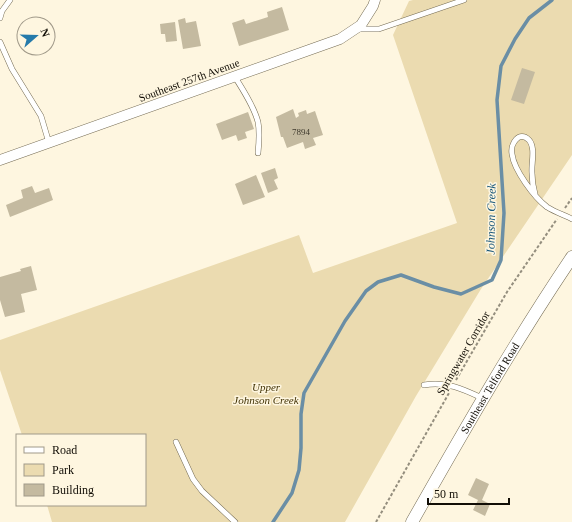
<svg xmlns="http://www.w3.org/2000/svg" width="572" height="522" font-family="Georgia,serif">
<rect width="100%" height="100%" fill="#fef6e0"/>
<path fill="#ebdbb0" d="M413,0H572V155L481,289L416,396L345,522H52L47,505H145V435H22L0,370V340L299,235L313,273L457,223L393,35L409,1Z"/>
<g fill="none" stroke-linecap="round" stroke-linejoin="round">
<path stroke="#6a8ea5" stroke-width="3.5" d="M273,522L292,493L299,470L301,448V414L304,393L345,321L366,291L378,282L401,275L434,287L461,294L492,280L501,260L504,213L497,100L501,66L515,39L529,18L552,0"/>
</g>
<path fill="#c4baa0" d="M282,7L289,30L239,46L232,23L244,19L246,24L268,17L267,12Z
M185,18L186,23L196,21L201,46L183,49L178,20Z
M175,22L177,41L166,42L165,34H161L160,24Z
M522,68L535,72L524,104L511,100Z
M293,109L296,118L299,116L298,113L306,110L307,114L315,111L323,135L313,138L316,145L305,149L303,142L287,148L283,137H281L276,117Z
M248,112L254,129L245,132L247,138L238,141L236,135L222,140L216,124Z
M275,168L278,178L274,180L278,189L268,193L261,173Z
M256,175L265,197L243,205L235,184Z
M32,186L35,193L49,188L53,200L10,217L6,205L23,198L21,190Z
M31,266L37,290L21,294L25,312L5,317L0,300V277L21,271L20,269Z
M476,478L489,484L482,500L490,504L485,516L473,510L478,500L468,495Z"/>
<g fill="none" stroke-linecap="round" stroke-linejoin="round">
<g stroke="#746b53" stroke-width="6">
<path id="service" d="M0,18L2,11L10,0
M358,29H379L464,0
M0,42L12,69L41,116L49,143
M235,77C243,90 254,106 258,122C260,132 259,143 258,153
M535,194C533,187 532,180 532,173C531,164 536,148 529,140C519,130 510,144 512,154C514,170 534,197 547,207C555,212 564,215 572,219
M424,385C446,381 463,389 482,398
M176,442L193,479L202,491L235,522"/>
</g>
<g stroke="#746b53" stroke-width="11">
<path id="minor" d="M0,160L340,39L361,25L373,6L375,0"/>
</g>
<g stroke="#746b53" stroke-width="13">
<g id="tertiary">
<path id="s1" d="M412,522C463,432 514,343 572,257"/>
</g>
</g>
<path stroke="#948e7e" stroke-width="2" stroke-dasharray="3 2" stroke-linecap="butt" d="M565,208L572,198
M456,380L507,292L557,219
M376,522L449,393"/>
<use href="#service" stroke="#fff" stroke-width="5"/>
<use href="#minor" stroke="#fff" stroke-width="10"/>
<use href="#tertiary" stroke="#fff" stroke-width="12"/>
</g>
<g text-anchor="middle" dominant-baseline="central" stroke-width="3" stroke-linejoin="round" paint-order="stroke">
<g font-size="9" fill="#3e392c">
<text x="301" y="132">7894</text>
</g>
<g font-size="11" fill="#120e06" stroke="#fef6e0">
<text transform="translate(189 80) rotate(-20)">Southeast 257th Avenue</text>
<text transform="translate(463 353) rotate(-60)">Springwater Corridor</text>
<text stroke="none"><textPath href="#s1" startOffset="155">Southeast Telford Road</textPath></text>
</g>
<g font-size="11" font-style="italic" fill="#413204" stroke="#fef6e0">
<text x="266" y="387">Upper<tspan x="266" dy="13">Johnson Creek</tspan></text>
</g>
<g font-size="12" font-style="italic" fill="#1a587c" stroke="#fef6e0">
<text transform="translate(491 219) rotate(-89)">Johnson Creek</text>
</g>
</g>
<rect x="16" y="434" width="130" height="72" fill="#fef6e0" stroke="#a09989"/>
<rect x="24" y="447" width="20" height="6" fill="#ffffff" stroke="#a09989"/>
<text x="52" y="454" font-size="12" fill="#120e06">Road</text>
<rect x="24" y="464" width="20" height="12" fill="#ebdbb0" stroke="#a09989"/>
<text x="52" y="474" font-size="12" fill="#120e06">Park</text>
<rect x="24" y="484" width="20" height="12" fill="#c4baa0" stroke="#a09989"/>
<text x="52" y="494" font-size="12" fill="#120e06">Building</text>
<g transform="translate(36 36) rotate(70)"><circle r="19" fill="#fef6e0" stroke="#a09989"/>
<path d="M0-3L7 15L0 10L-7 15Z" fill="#257aaa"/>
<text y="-6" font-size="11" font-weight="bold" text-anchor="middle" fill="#120e06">N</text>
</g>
<path d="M428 498v6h81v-6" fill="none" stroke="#120e06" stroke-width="2"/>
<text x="434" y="498" font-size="12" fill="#120e06" stroke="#fef6e0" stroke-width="3" paint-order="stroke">50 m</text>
</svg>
